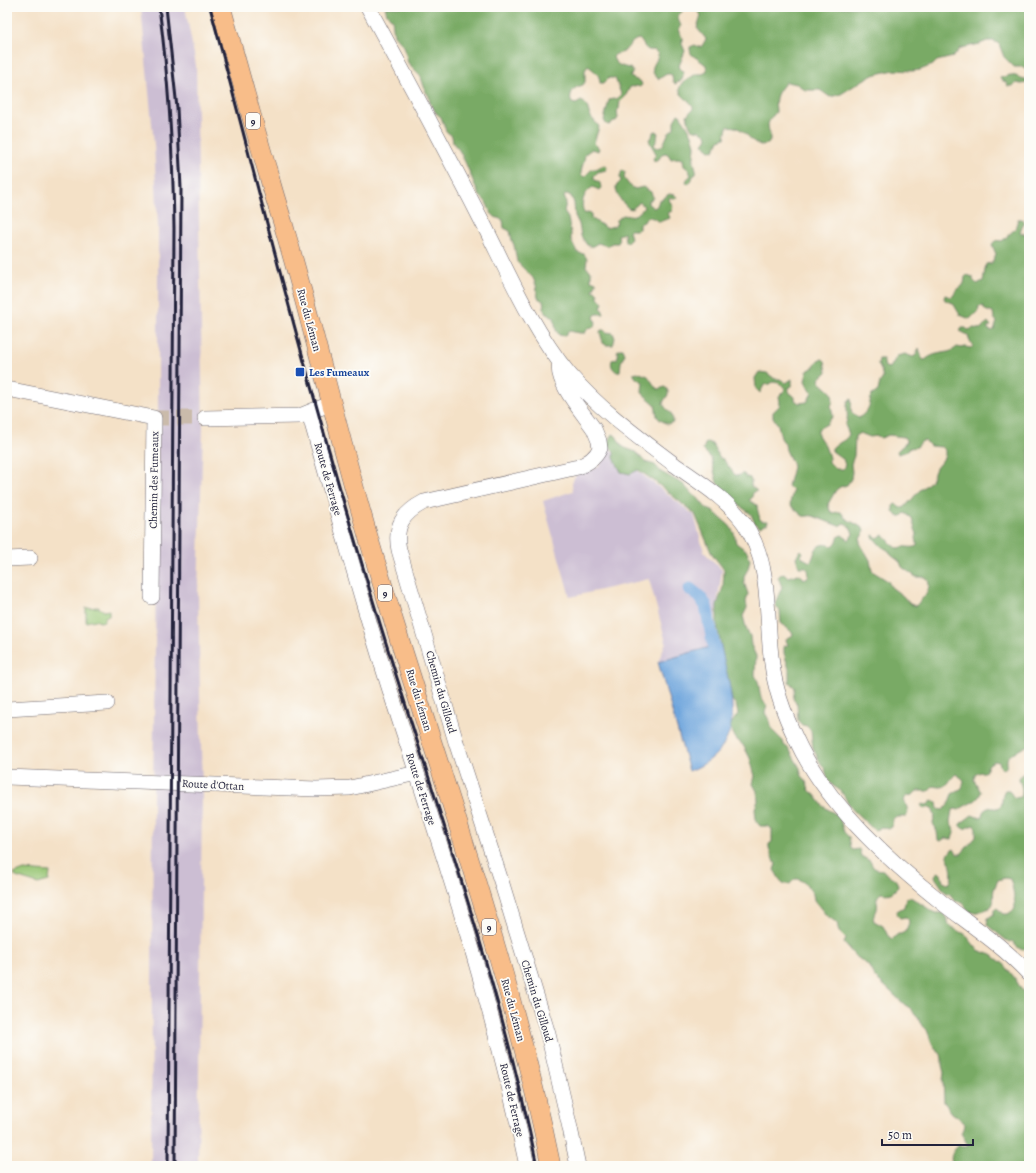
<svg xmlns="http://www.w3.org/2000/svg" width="1036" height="1173" font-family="Alegreya,serif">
<rect width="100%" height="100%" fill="#fdfcf7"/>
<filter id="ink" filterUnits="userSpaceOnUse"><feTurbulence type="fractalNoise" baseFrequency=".025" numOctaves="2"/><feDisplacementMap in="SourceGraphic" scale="8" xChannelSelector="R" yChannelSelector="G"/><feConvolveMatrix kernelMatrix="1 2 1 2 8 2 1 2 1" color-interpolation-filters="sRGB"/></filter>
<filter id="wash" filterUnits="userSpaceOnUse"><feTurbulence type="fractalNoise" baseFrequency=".012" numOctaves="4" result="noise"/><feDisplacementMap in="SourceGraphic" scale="16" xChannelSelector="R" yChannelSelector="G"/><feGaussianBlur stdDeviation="0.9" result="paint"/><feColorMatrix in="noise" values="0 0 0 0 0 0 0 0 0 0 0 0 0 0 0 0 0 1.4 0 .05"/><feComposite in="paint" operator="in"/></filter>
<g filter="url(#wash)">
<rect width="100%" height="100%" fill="#f4e1c7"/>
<path fill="#ccbed3" d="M141,7H185L196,65L203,428L198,593L202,793L198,1166H151L153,791L158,425V225L154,145Z
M605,445L694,515L704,552L722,570L714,626L720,644L732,694L733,717L725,740L714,756L697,768L689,771L658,662L666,642L649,579L570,597L543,501L573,491L572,484L574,478L577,474L594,469L599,466L604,459Z"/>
<path fill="#97c573" stroke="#5c7457" d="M98,607L104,611L109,610V616L105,617L104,621L100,622L95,620L86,622V608Z
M24,870L50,872L49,881L38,884L16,877L14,874Z"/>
<path fill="#79aa65" stroke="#4e6650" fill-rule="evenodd" d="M385,7H683L682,12L678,15V19L681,26L679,29L682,38V44L685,51L679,66L681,70L684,71L682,80L675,84L673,82L672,75C667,72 664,76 659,79C645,69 658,63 658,54L654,50C644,52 645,44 639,39C629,40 628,54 616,54L613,57C615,65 623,67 630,68L633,72L630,77L641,82L642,85L640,87L637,86L630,87L626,95L620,101L619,109L617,111L618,118L616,121H614L609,125L606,124L604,120L609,100L618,98L621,94L615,78H609L604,83H600C600,75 595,71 588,66L585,70V82L583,85C581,86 579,86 577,87C571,90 569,98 572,103L576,104L581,101C589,104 587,111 591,117C593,121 597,122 599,127L594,143L599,148L598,151L592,149L585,154C585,162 581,166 581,174L584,177L592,169C598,170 600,165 606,165L607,168L606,170L598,172L594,176V179L600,183L601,188L599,190L593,187C584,192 579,205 585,214L588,212L591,213V218L606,228L614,226L617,223L616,221L623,215C632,217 639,215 644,207L640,202L632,209L628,208C622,202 616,196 616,186L621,181L620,177L622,170L625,172L624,178L629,185L635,189L643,187L651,192L653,197L652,199L648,201V204L654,208L657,206L659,200H661L669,194L675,195L677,197L675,199L670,197L669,200L673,206L672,211L668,213L670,218C667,220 664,219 660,222C656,220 650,215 646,218L644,222L639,224V229L636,230H630L629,231L631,238L627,242H625L624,233L618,235L619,241L618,243H612L607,246L598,243L591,247L587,245L581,236L579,224L575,216L574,203L571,196L567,194L564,196L566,202L564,212L568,218L571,233V240L577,252L579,253L584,254L587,259L586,267L591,271V280L596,282V284L593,290L598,293V297L603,303L601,307L604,314H597L594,316L596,323L594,327L588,328L585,333H580L569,331L565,336L559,335L556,330L554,317L545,313L543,301L538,298L536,285L533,278L517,262L514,245L512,241L510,231L504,228L503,220L495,217L491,213L486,202L479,195L466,164L459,150L453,143L452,136L446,131L441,117L436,113L430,103L429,96L426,92L420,75L408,63L404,46L394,35L392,19L387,14Z
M694,7H1029V70L1023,67H1014L1004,57L999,44L994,41H987L980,44L961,48L953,57L937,61L933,65L920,70L912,71L894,70L877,74L868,77L841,94L830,97L820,90H805L797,84L786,82C777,93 774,96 776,112C763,127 770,124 770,141L768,144C766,144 763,145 761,145C749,143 743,123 727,127L725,138L719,140L714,151L710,150L703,144L707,138L706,134C693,126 691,136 687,115L693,109V106L682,95L679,90L681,84L696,74H703L707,71L706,65C703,63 701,61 698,59C692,55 690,55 690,47L695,45L699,47L702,46L706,39L697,28L701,15Z
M1010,75C1017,75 1021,80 1029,79V83L1021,84L1017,83L1012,86H1008L1006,82L1001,80L1000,78Z
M678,114L680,115C686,124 694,135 695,146C695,152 693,157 694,162C695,167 697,170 696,174L693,176L691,182L688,184L686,182L687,179L691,175L688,169L684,166L683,159L677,158L671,159L668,154L665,153L662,154L659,159L654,161L653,158L656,155C655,149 650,146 649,139L652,137L653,132L656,131L658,132L657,140L654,145L656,147L659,148L663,145L669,132L674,128V121Z
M1018,219H1022L1025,222L1020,231L1021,233L1029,234V745C1026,746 1009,755 1008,757C1005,762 1010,765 1004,769L1001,768L999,762L994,761L989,764L985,772C979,772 974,773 974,780L981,792C978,803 967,803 959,810L955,809L952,810L950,822L955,830L952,839L945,838L941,841L938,840L937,832L933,823L935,816L932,808L928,807L924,809L921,805L923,804L927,805L933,800L937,803L938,809L943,810L948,805L952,794L962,788L964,782L963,779L956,774C947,781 949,790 934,786L929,791H917L913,795L907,796L904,800C906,806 910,811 906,817H895L893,819L892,827L889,829L881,827L878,829L874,830L852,809L841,791L832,785L828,780L825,769L820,762L813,748L811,731L807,726L802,725L798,721L797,704L793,699L795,688L789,682V669L784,653V646L788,645L786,640L787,638L792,636L793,633L781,623L780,611L776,606L775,603L782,587L778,577L781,574L784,573L788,577L798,574L804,579L808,577C809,573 809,571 806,567H799L796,557L801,550L803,552L801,556L803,558L810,562C815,557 813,550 819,546C829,540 833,554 839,536L842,535L849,540L853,534C852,529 849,525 844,523L839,526C830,523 821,519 813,516C810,515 806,517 803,516L791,506L790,503L793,491L788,486L793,467L792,463L786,450L785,444L781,438L778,425L773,417V412C780,405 781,407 779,396L784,391L785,388L779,383L773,382L770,384L764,385L760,393L756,389L755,378L759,372L767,373L775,379H780L786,383L792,379V385L788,388L789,392L795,397V400L799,403L807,402L812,393L805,381L807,371L814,367L818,360L823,359L825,361L827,372L819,379L820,382L832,393L833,402L831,406L833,416L827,424L818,429V435L825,446L829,457V462L836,469H843L845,465L843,459L832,451V448C837,442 846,442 849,434L845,425C850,417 845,409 848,401L851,399C853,409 847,412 859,418C869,410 869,408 871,396L878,391L880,382L883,378L881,370L878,364L879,359H883L885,367L890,368L897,356L905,354L913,357L916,355L919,348L922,359L925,360C936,350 948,356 957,347L962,348L965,347L971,348L973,346L972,343L970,342L968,335L960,331L962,328H966L968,330L974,328L980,329L988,322L991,326L988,327L987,328L991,331L994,330L997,322L994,318L993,313L985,310L983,306L978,307L979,310L970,319L960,315L953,303L945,300L944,298L945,295L951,297L954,295L956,290L964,284L965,277L967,275L973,277V280L977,284L983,281L986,264L992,263L996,254L992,245C994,240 997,240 1002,241L1015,229ZM860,433L870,437L878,436L881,438L889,435L904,437L907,442L897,451L898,454L905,452L910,448L917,447L922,441H925L930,446L942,447L945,450V456L942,461L936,468L931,481L920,490L905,507L903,508L895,504L893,506V512L897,516H902L905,513L912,518L913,523L917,534L916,538L917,543V546C912,548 911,547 907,547C904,546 901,548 897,548C891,546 889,538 882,535L878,538L873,535V537L881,546L889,551L891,555L900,562L902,567L916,577H924L928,580C932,591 922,598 916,606L910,604L903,596L891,587L888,581L872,571L870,560L860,543V539L864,532L863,528L845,518L841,512H838L833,513L830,511L828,504L836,490L840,487L847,485L851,479L852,472L851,464L854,456L855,436Z
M601,330H604L606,332L613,333L615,338L613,345H606L603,343L600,332Z
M620,349H623L625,354L621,362L620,371L617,372C613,369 610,366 612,360L617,359L618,355L617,351Z
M637,372L648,376L656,388L659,389L665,387C672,394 666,396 663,403C666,412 673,410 673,422L667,424L659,419L657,416L655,404L643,394L642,391L643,382L636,378L634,375V373Z
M613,434L616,436L622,446L625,448L636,452L645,462L655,465L661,472L683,484L692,494L698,498L706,508L714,512L730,526L734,533L736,543L747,551L750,560L748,569L744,576V582L748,594L746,601L747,608L743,616L747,631L750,636L751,645L756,656L755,675L758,681L761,698L767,706L765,713L770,721L772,730L783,741L784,745L789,749L800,768C800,777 808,781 809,790L815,795L824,807L839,816L844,832L849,837L851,848L853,850L859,849L861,856L870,861L873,867L876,869L883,870C889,879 897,875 898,887C892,893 890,895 881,893C873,900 879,901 877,909C876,914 872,915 874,921L883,926L888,936L892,939L898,934H901L906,931C907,925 912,922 906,917L900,918L896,914L897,911L904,907L906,898L909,897L912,898L935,913H942L946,916L949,925L956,930L965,934L978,950L992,955L1005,965L1016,980L1021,989L1029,996V1166H953C949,1157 952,1152 959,1145L966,1146L968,1145L961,1133L963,1129L964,1124L958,1117L952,1113L944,1102L943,1080L944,1073L942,1065V1059L941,1054L934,1048L927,1030L920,1023L918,1017L910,1008L905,1005L874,976L868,965L854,955L844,943L846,939L839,932L837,923L826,915L814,900L813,894L806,884L799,879H795L790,884C780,886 779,876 774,870L776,864C773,860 768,849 769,844L772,842V829L768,826H760L756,821L755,808L758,801L757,791L753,784L755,776L750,758L743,745L736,739L730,727L731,724L738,714L736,705L732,700L717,625V605L723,587L724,570L722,567L715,558L711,552L695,514L653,480L640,471L638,470L630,474L621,472L614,458V451L608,445V442Z
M708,442L712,444L720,458L723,459L735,475L738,476L741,474H744L746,477L750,478L751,481V486L757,491L753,492L752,498L749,500L750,501L757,505C757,510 759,514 760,520L762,521H768L767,524H765L760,527L755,524L751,514L722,493V489L717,483L711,458L703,450L705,444Z
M1025,773L1029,775V941L1027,943L1026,948L1022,950L1017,947L1012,941L1009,942L1006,940L987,925L988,918L994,914V909L997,908L1004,914H1008L1015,909C1015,901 1013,886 1010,879L1005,878L998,880C997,883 995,886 994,889C992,897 997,905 987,909C983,911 979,911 975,913C968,912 966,908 963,902L955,901L950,894L945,892L935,877L936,874L939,872L941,874L943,882L948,884L951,881C952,877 952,871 951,867C950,860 943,855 954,849L957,854H961L976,837V828L974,825C969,826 965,832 960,826V824L972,815L980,818L982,817L983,812L987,807C990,807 995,809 997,808C1005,806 1000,796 1005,790H1009L1012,795L1015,798L1021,797C1024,790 1020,784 1019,778L1022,774Z"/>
<path fill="#6fa6dd" stroke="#48648c" d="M720,644C731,692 751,747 689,771L658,662Z"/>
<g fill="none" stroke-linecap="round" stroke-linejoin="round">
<path stroke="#6fa6dd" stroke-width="13" d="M690,589L701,598L706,606L717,662"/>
</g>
</g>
<g filter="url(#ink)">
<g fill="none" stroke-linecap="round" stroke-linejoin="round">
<path stroke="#cabbab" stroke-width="15" stroke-dasharray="15 8" stroke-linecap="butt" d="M154,418H205"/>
<g stroke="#6c656c" stroke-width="16">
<path id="minor" d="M368,7C408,80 447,153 485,227C510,277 533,330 569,374C599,409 638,437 675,465C699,482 727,499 744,523C773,565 765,617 772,664C775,690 785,716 796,739C825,803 890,862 945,905C974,927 1004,947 1029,974
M560,363C554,381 584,414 594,429L599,441L600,448C596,458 588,463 578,467L424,502C403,513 394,526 399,550L456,742L502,884L548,1034L570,1128L578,1166
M7,389L154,418L152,597
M309,413C341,525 372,638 409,749C454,886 498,1025 527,1166
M205,418L300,416L317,409L331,404
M7,559L30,558
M7,709L107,703
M7,777L316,789L350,788L417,773"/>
</g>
<g stroke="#6c656c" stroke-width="20">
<path id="major" d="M221,7C237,63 252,120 269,176C274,196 281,215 286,234C319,347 344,461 379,573C438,770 510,964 551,1166"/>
</g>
<use href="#minor" stroke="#fff" stroke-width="15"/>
<use href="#major" stroke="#f8bd89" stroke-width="19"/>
<path stroke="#22223b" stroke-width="3" d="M159,7C169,81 173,154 174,228L168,1166
M166,7L177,108L181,188L175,1166
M210,7C243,130 274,253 308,376C330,455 353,535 377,614C433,797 499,978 537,1166"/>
</g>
</g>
<rect fill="#1a4fb4" stroke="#fdfcf7" stroke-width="1.5" x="295" y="367" width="10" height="10" rx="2"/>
<g text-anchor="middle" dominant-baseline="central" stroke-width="3.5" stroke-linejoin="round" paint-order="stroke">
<g fill="#fdfcf7" stroke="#646373" stroke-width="1">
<rect x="246" y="113" width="14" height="16" rx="3"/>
<rect x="378" y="585" width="14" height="16" rx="3"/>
<rect x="482" y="919" width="14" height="16" rx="3"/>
</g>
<g font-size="10" font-weight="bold" fill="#22223b">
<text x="253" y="121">9</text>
<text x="385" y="593">9</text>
<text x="489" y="927">9</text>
</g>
<g font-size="11" fill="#22223b" stroke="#fdfcf7">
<text transform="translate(309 320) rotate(75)">Rue du Léman</text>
<text transform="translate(328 479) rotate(74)">Route de Ferrage</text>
<text transform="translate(154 480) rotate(-89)">Chemin des Fumeaux</text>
<text transform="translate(441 692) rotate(74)">Chemin du Gilloud</text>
<text transform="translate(419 700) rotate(73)">Rue du Léman</text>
<text transform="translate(213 785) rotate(3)">Route d'Ottan</text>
<text transform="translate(421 789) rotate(72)">Route de Ferrage</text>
<text transform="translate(537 1001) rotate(73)">Chemin du Gilloud</text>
<text transform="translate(513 1010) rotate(75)">Rue du Léman</text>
<text transform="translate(512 1100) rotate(77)">Route de Ferrage</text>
</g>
<g font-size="11" font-weight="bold" fill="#164399" stroke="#fdfcf7" text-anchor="start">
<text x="309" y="372">Les Fumeaux</text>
</g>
</g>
<rect width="1036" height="1173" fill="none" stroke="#fdfcf7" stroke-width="24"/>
<path d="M882 1139v6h91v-6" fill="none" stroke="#22223b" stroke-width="2"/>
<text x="888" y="1139" font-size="12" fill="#22223b" stroke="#fdfcf7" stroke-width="3" paint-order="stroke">50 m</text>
</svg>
